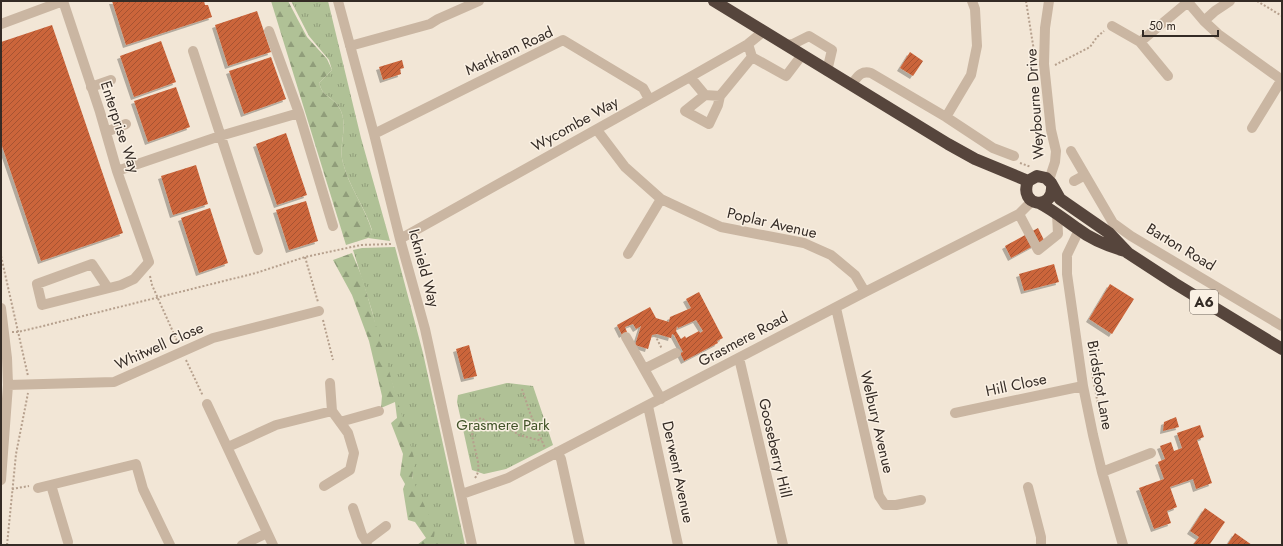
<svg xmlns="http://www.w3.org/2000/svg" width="1283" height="546" font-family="Jost,sans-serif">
<defs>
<pattern id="grass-tufts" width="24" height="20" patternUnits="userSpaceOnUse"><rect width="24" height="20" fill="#b0c196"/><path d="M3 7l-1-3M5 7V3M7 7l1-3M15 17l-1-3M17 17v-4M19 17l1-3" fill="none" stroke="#909d7a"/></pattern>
<pattern id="forest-firs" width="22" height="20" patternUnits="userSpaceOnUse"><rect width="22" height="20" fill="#b0c196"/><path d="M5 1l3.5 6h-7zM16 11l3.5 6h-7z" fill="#909d7a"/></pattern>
<pattern id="building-hatch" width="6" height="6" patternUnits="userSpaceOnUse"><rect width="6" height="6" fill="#cb653b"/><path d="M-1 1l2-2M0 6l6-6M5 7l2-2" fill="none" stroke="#a65331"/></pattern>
<filter id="shadow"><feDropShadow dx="-3" dy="3" stdDeviation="0" flood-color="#0004"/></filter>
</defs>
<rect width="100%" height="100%" fill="#f2e6d6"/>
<path fill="url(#grass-tufts)" d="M291,1H328L361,138L390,241L368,238L372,230C365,207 349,187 343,163C338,145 348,129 341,111C337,102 331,99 324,93C322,91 320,86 319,83L332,70L329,60L309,36Z
M395,247L423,353L465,545H433L412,480L414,459L404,430L393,386L381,351L372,311L353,250L362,248Z
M507,383L533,386L553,445L506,469L484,474L472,470L457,402L458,395Z"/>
<path fill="url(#forest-firs)" d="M271,1H288L307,37L327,59L332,70L319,83C320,86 322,91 324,93C331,99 337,102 341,111C348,129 338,145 343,163C349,187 365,207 372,231L368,238L346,245Z
M352,253L362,277L415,461L412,478L435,529L433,545H417L426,538L415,522L408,520L403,489L405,484L400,475L403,454L391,423L397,418L395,402L381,408L382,396L369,341L352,295L333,260Z"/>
<path fill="url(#building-hatch)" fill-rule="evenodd" filter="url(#shadow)" d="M112,1H204L205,5H208L212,17L126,45Z
M257,11L271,52L228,66L215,25Z
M52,25L123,233L41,261L1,143V42Z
M161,41L176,82L134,97L120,56Z
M910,52L923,61L913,76L900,68Z
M271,57L286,99L244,114L229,71Z
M402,60L404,68L400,69L401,74L383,80L379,67Z
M176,87L190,127L148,142L134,101Z
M286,133L307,195L277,205L256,144Z
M196,165L208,204L173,215L161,176Z
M306,201L318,241L289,250L276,210Z
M210,208L228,263L199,273L181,218Z
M1038,228L1044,240L1011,258L1005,246Z
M1054,264L1059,282L1024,291L1019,274Z
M1110,284L1134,299L1112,334L1089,319Z
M699,292L723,338L717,341L718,343L684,361L680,353L683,352L674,335L672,334L671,338L657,334L652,335L648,349L635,345L641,326L636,329L633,324L625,327L627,332L622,335L617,325L650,307L656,318L669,322L670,317L691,308L686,299ZM696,320L703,331L700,333L699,331L686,338L685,336L681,339L676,331L677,326L678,328Z
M469,345L477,376L464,379L456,349Z
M1176,417L1179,427L1163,431L1164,422Z
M1200,425L1204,437L1197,440L1212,483L1196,489L1193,479L1170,487L1177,507L1167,511L1171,523L1154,529L1139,488L1164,479L1158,462L1165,459L1160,446L1171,442L1174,451L1182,448L1177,433Z
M1205,508L1225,522L1210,544L1212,545H1193L1199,537L1190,531Z
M1235,533L1252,545H1227Z"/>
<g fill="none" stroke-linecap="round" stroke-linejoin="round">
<path stroke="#b6a08d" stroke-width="2" stroke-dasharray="2 2" stroke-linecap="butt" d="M1026,1L1034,51
M1257,1L1282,16
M1055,65L1090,47L1097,37L1104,31
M1020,163L1031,167
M1,256L28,376
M305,257L318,302
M150,276L152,285L178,343
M323,320L333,360
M12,332H18L39,327L256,273L305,257L361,245L391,244
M655,335L662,349
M186,360L203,396
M1092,373L1103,431
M522,389L530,413L545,448
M475,478C486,464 466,440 474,421L481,418L496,427L509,428L519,435L542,441
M12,489L29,486
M7,545L16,454L28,393"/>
<path stroke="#cab6a2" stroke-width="10" d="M63,1L100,112L117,171L149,262L134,279L121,285L42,305L37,284L92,264L108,288
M338,1L374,134L400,239L425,329L472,545
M1049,1L1045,28L1044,64L1051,130L1056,151L1055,162L1049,180
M1187,1L1204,21L1218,34L1282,80
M1204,21L1215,11L1230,1
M1,24L63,1
M1112,26L1140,42L1168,76
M269,31L299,113L333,226
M1140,42L1188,2
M786,45L793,44L809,36L832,50L827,71
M350,46L430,24L438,19L479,1
M193,51L258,250
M752,57L786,76L802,55
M690,77L705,95L720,96L752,57L748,44
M851,85C857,78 860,70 871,73L946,117L993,148L1014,156
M91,87L111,80
M705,95L685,111L709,124L718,105L720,96
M946,117L971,75L977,46L975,9L972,1
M1252,128L1282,79
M597,130L625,167L661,199L721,227L804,243L831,255L855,275L865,292
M106,132L126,124
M374,134L563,40L643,88L649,99
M1071,151L1113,223L1131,236L1282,326
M117,171L220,136L299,113
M1074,181L1085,175
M1019,214L1038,250L1058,234L1057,214
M1079,230L1067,255V274L1083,386L1093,435L1102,472L1123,545
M400,239L690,77L748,44L764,31
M628,254L661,199
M1,308L7,358L8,385L1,480
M836,308L879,496L885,505H896L921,500
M626,337L661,399
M739,358L783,545
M644,369L676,353
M8,385L114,382L213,338L319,311
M207,404L273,545
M648,406L678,545
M955,413L1083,386
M340,422L379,411
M228,447L276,425L332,411
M557,452L561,459L580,545
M1102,472L1151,453
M51,485L68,542
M324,486L350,470L354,453L348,433L332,411L330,383
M1028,487L1041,537V545
M38,488L136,464L143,489L170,545
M462,494L508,478L865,292L1019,214L1032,201
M353,508L362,535L366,541
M242,545L267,533
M367,545L366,541L386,526"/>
<path stroke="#56453c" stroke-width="12" d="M714,1L948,144L975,159L1028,181
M1052,186C1054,211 1018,207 1028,181L1037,176L1046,178L1051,183L1060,199L1109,233L1128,253L1174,283L1282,349
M1039,203C1053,210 1065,220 1078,229C1092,240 1108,246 1125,251"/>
</g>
<g text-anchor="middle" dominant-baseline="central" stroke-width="3" stroke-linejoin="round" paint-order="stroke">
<rect fill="#faf0e3" stroke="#6f665e" stroke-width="1" x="1190" y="290" width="28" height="24" rx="3"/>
<g font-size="14" font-weight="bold" fill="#342b25">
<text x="1204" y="302">A6</text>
</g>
<g font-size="15" fill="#342b25" stroke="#faf0e3">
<text transform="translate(509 51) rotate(-25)">Markham Road</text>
<text transform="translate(1035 104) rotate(-94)">Weybourne Drive</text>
<text transform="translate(575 124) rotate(-29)">Wycombe Way</text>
<text transform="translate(120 127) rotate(72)">Enterprise Way</text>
<text transform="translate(772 223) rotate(13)">Poplar Avenue</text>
<text transform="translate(1181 247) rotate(31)">Barton Road</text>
<text transform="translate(424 268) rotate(75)">Icknield Way</text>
<text transform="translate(743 339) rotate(-28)">Grasmere Road</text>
<text transform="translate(159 346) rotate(-24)">Whitwell Close</text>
<text transform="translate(1016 385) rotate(-12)">Hill Close</text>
<text transform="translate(1100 385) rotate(80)">Birdsfoot Lane</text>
<text transform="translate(877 422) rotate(77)">Welbury Avenue</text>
<text transform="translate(775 448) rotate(77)">Gooseberry Hill</text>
<text transform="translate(678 472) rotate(78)">Derwent Avenue</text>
</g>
<g font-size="15" fill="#415328" stroke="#faf0e3">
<text x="503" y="425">Grasmere Park</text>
</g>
</g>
<rect width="1283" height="546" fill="none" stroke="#342b25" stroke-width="4"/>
<path d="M1143 30v6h75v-6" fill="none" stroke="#342b25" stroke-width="2"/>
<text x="1149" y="30" font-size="12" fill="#342b25" stroke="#faf0e3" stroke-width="3" paint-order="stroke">50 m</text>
</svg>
